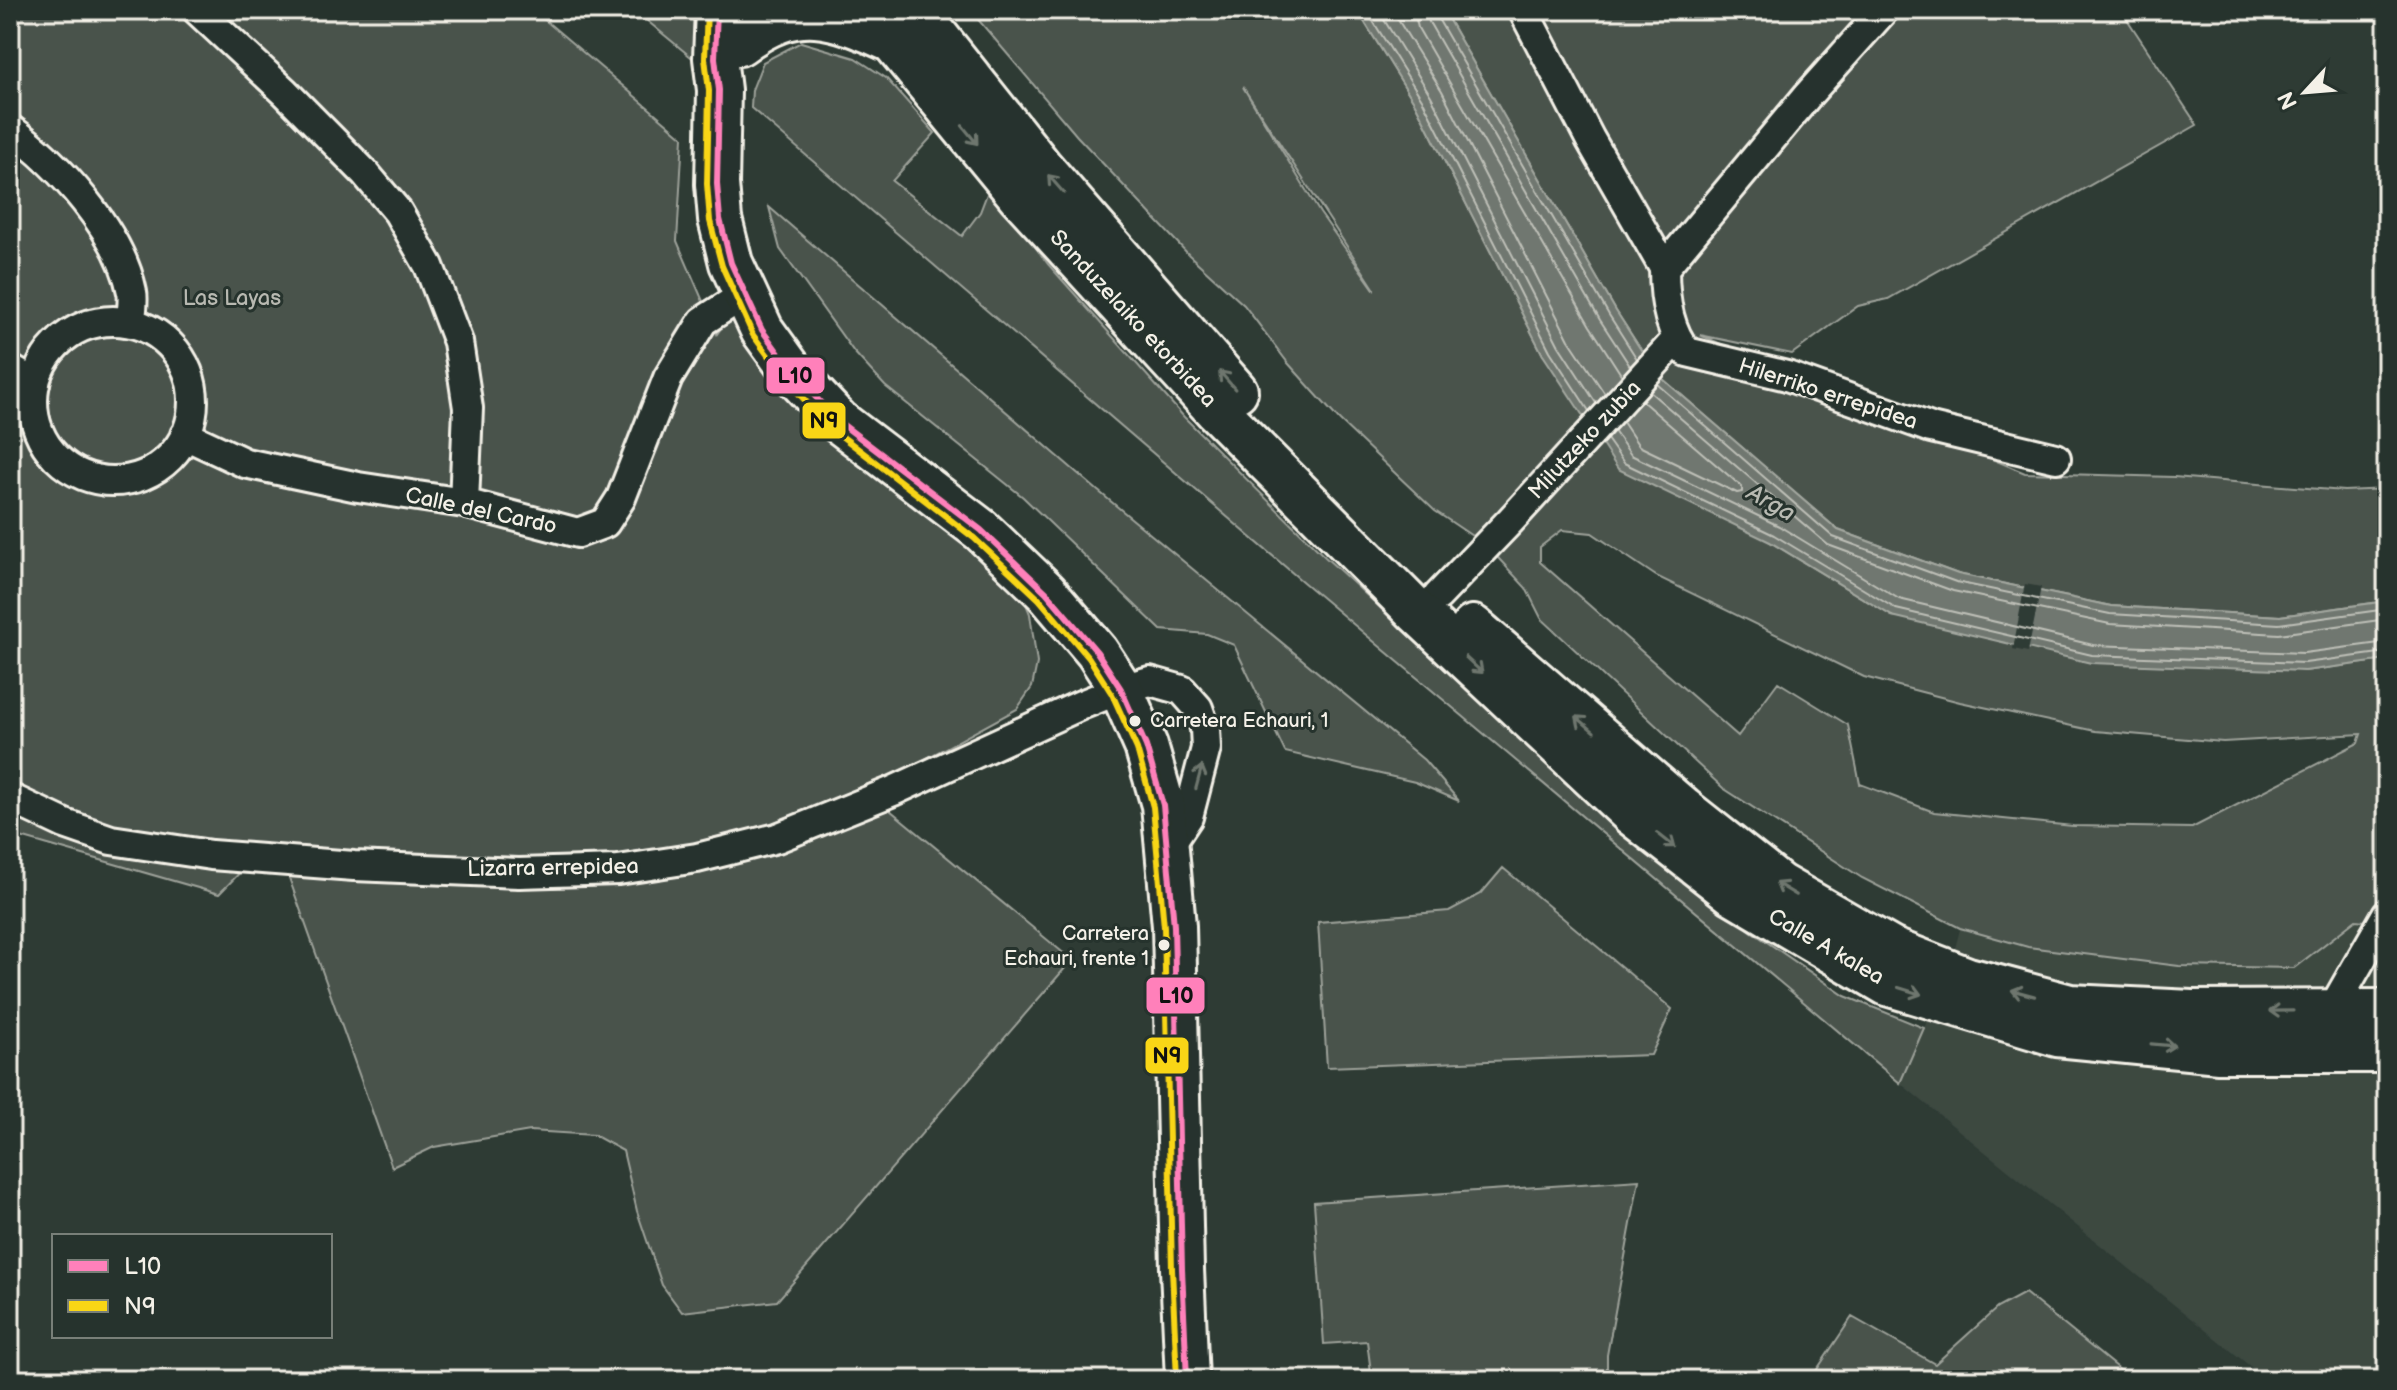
<svg xmlns="http://www.w3.org/2000/svg" width="2397" height="1390" font-family="'Balsamiq Sans',sans-serif">
<rect width="100%" height="100%" fill="#2e3b34"/>
<filter id="ink" filterUnits="userSpaceOnUse"><feTurbulence type="fractalNoise" baseFrequency=".0125" numOctaves="2"/><feDisplacementMap in="SourceGraphic" scale="16" xChannelSelector="R" yChannelSelector="G"/><feConvolveMatrix kernelMatrix="1 2 1 2 8 2 1 2 1" color-interpolation-filters="sRGB"/></filter>
<g filter="url(#ink)">
<path fill="#3c4841" d="M2387,831V1380H2267L1900,1083L1949,971L1978,861Z"/>
<path fill="#48524c" stroke="#9ea29a" stroke-width="2" fill-rule="evenodd" d="M10,10H533L683,137L677,241L717,334L745,294L838,421L1005,552L1030,614L1037,663L1032,687L1017,709L872,788L890,810L1072,960L777,1301L682,1312L662,1285L637,1211L623,1151L594,1135L530,1131L434,1147L392,1167L283,861L253,859L219,894L10,834Z
M634,10H698L702,66Z
M970,10H1357L1416,105L1543,355L1770,542L1892,616L2305,671L2387,660V887L2365,921L2356,920L2294,968L2179,966L2028,947L1960,928L1862,878L1723,788L1541,618L1526,588L1487,546L1435,511L1340,421L1288,363L1244,305L1189,255L1077,136ZM1243,87L1374,288V289L1320,213ZM1562,530L1592,533L1656,576L1864,677L1960,702L2095,731L2223,742L2361,734L2358,743L2192,828L2073,826L1934,812L1860,784L1848,725L1778,682L1738,736L1540,562V547Z
M1443,10H2121L2197,125L1888,299L1858,306L1792,354L1700,335L2025,473L2174,477L2344,491L2387,489V601L2280,616L2111,606L1958,574L1838,530L1656,373L1616,311Z
M801,42L855,58L886,78L935,133L892,181L962,236L980,212L990,186L1048,264L1184,417L1325,557L1591,801L1751,931L1845,996L1924,1028L1900,1083L1303,582L751,108L752,90L763,62Z
M769,207L1097,490L1424,760L1459,801L1415,782L1285,752L1234,645L1207,634L1161,630L1023,497L885,386L854,352L780,249Z
M1503,868L1672,1009L1651,1055L1327,1067L1318,922L1449,911L1481,894Z
M1639,1180L1607,1355V1380H1372L1367,1341L1324,1344L1314,1202Z
M2025,1293L2132,1380H1810L1852,1317L1935,1364L1997,1308Z"/>
<path fill="#6f7770" stroke="#a4a8a0" stroke-width="2" d="M1357,10H1443L1616,311L1656,373L1838,530L1958,574L2111,606L2280,616L2387,601V660L2305,671L2091,663L1892,616L1770,542L1618,469L1543,355L1416,105Z"/>
<path fill="#2e3b34" d="M2025,584L2041,587L2028,652L2013,649Z"/>
<g fill="none" stroke-linecap="round" stroke-linejoin="round">
<path stroke="#bfc0b8" stroke-width="2" d="M1366,10L1423,101L1550,351L1589,411
M1378,10L1431,96L1559,346L1596,403
M1392,10L1442,91L1569,340L1605,394
M1414,10L1418,28L1590,326L1622,376
M1426,10L1429,22L1600,320L1630,366
M1436,10L1437,17L1609,315L1637,359
M1657,384L1833,537L1956,582L2110,614L2279,624L2387,609
M1650,392L1828,545L1953,591L2110,624L2279,634L2387,619
M1623,422L1639,446L1737,493L1742,492V487L1642,401
M1614,431L1631,455L1779,526L1899,599L2093,645L2304,653L2387,642
M1607,439L1624,463L1774,535L1896,609L2092,655L2305,663L2387,652"/>
<g stroke="#f4f1e8" stroke-width="34">
<path id="street" d="M197,10L285,92L365,173L398,212L429,266L458,342L468,408L464,503
M1523,10L1590,139L1664,268C1664,296 1668,330 1687,352L1787,376L1931,428L2056,458
M10,129C59,164 120,231 132,292C134,301 131,313 131,323
M1664,268L1808,95L1884,10
M33 401a80 80 0 1 1 160 0a80 80 0 1 1-160 0Z
M10,369L35,384
M185,435L245,463L358,487L464,503L578,533L605,523L621,498L668,378L703,321L745,294
M1438,596L1510,521L1676,340
M10,798L65,824L111,840L211,855L354,866L519,873L618,870L697,858L777,838L893,791L1081,705L1121,689L1150,681L1182,690L1198,708L1205,728L1206,748L1188,817L1168,847
M2332,1010L2387,914"/>
</g>
<g stroke="#f4f1e8" stroke-width="48">
<path id="secondary" d="M717,10L715,58L719,90L717,184L720,219L731,263L762,330L793,373L838,421L981,530L1046,592L1097,652L1121,689L1146,746L1163,805L1174,926L1182,1269L1187,1380
M867,10L1019,195L1217,411L1417,612L1632,814L1733,893L1887,984L2057,1035L2219,1051H2387
M916,10L1041,167L1236,391
M739,44C797,0 833,14 894,42
M1473,627L1683,809L1779,885L1891,949L1968,979L2070,1006L2192,1012L2387,1011"/>
</g>
<use href="#street" stroke="#26332d" stroke-width="28"/>
<use href="#secondary" stroke="#26332d" stroke-width="42"/>
<g stroke="#26332d" stroke-width="12">
<path id="bus-1" d="M717,10L715,58L719,90L717,184L720,219L731,263L762,330L793,373L838,421L981,530L1046,592L1097,652L1121,689L1146,746L1163,805L1174,926L1182,1269L1187,1380"/>
</g>
<g stroke="#26332d" stroke-width="12">
<path id="bus-2" d="M707,10L705,58L709,91L707,184L710,221L722,266L753,335L786,380L831,428L974,538L1039,599L1089,658L1112,694L1137,749L1153,807L1164,927L1172,1269L1177,1380"/>
</g>
<use href="#bus-1" stroke="#ff80ba" stroke-width="6"/>
<use href="#bus-2" stroke="#f9d616" stroke-width="6"/>
</g>
<defs><path id="oneway-shaft" d="M-6 0H5M1.5-3L5.5 0L1.5 3" fill="none" stroke-width="1.6" stroke-linecap="round" stroke-linejoin="round" transform="scale(2)"/></defs>
<g stroke="#6e766e">
<use href="#oneway-shaft" transform="translate(970 135) rotate(51)"/>
<use href="#oneway-shaft" transform="translate(1056 184) rotate(-131)"/>
<use href="#oneway-shaft" transform="translate(1227 380) rotate(-131)"/>
<use href="#oneway-shaft" transform="translate(1474 665) rotate(43)"/>
<use href="#oneway-shaft" transform="translate(1585 724) rotate(-139)"/>
<use href="#oneway-shaft" transform="translate(1199 777) rotate(-75)"/>
<use href="#oneway-shaft" transform="translate(1666 840) rotate(38)"/>
<use href="#oneway-shaft" transform="translate(1786 889) rotate(-149)"/>
<use href="#oneway-shaft" transform="translate(1910 991) rotate(17)"/>
<use href="#oneway-shaft" transform="translate(2023 993) rotate(-165)"/>
<use href="#oneway-shaft" transform="translate(2281 1011) rotate(179)"/>
<use href="#oneway-shaft" transform="translate(2163 1045) rotate(5)"/>
</g>
</g>
<g fill="#f4f1e8" stroke="#26332d" stroke-width="3">
<circle cx="1135" cy="721" r="7"/>
<circle cx="1164" cy="945" r="7"/>
</g>
<g text-anchor="middle" dominant-baseline="central" stroke-width="6" stroke-linejoin="round" paint-order="stroke">
<g font-size="20" fill="#f4f1e8" stroke="#26332d" text-anchor="start">
<text x="1150" y="721">Carretera Echauri, 1</text>
<text x="1149" y="934" text-anchor="end">Carretera<tspan x="1149" dy="25">Echauri, frente 1</tspan></text>
</g>
<g font-size="22" fill="#b8b9b1" stroke="#26332d">
<text x="232" y="298">Las Layas</text>
</g>
<g font-size="22" fill="#f4f1e8" stroke="#26332d">
<text transform="translate(1133 319) rotate(47)">Sanduzelaiko etorbidea</text>
<text transform="translate(1828 394) rotate(18)">Hilerriko errepidea</text>
<text transform="translate(1585 440) rotate(-47)">Milutzeko zubia</text>
<text transform="translate(481 511) rotate(12)">Calle del Cardo</text>
<text transform="translate(553 868) rotate(-1)">Lizarra errepidea</text>
<text transform="translate(1826 947) rotate(30)">Calle A kalea</text>
</g>
<g font-size="24" font-style="italic" fill="#b8bab2" stroke="#26332d">
<text transform="translate(1771 503) rotate(29)">Arga</text>
</g>
</g>
<g stroke="#26332d" stroke-width="3">
<rect x="765" y="356" width="61" height="39" rx="8" fill="#ff80ba"/>
<rect x="801" y="401" width="46" height="39" rx="8" fill="#f9d616"/>
<rect x="1145" y="976" width="61" height="39" rx="8" fill="#ff80ba"/>
<rect x="1144" y="1036" width="46" height="39" rx="8" fill="#f9d616"/>
</g>
<g font-size="22" text-anchor="middle" font-weight="bold" fill="#111">
<text x="795" y="383">L10</text>
<text x="824" y="428">N9</text>
<text x="1176" y="1003">L10</text>
<text x="1167" y="1063">N9</text>
</g>
<rect width="2397" height="1390" fill="none" stroke="#26332d" stroke-width="40"/>
<rect x="20" y="20" width="2357" height="1350" fill="none" stroke="#f4f1e8" stroke-width="3" filter="url(#ink)"/>
<rect x="52" y="1234" width="280" height="104" fill="#26332d" stroke="#787f78" stroke-width="2"/>
<rect x="68" y="1260" width="40" height="12" fill="#ff80ba" stroke="#787f78" stroke-width="2"/>
<text x="124" y="1274" font-size="24" fill="#f4f1e8">L10</text>
<rect x="68" y="1300" width="40" height="12" fill="#f9d616" stroke="#787f78" stroke-width="2"/>
<text x="124" y="1314" font-size="24" fill="#f4f1e8">N9</text>
<g transform="translate(2305 92) rotate(244)" stroke="#26332d" stroke-width="6" paint-order="stroke">
<path d="M0-6L14 30L0 20L-14 30Z" fill="#f4f1e8"/>
<text y="-12" font-size="22" font-weight="bold" text-anchor="middle" fill="#f4f1e8">N</text>
</g>
</svg>
